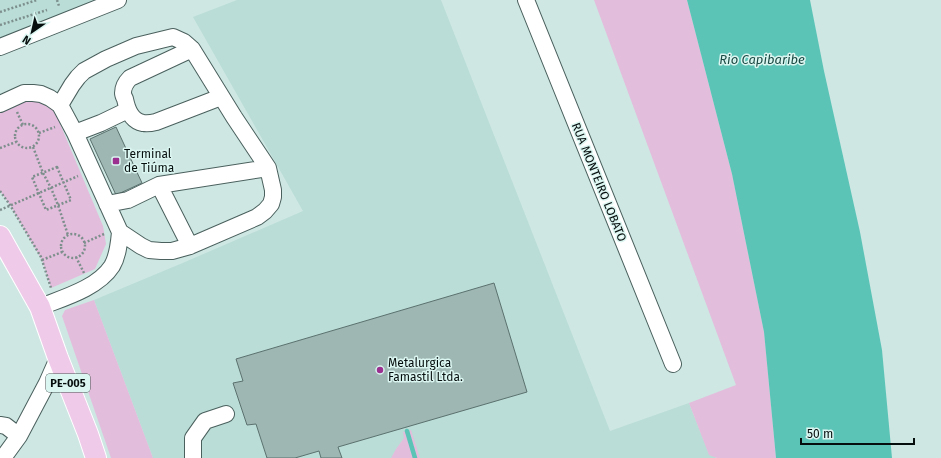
<svg xmlns="http://www.w3.org/2000/svg" width="941" height="458" font-family="'Fira Sans',sans-serif">
<rect width="100%" height="100%" fill="#cee7e3"/>
<path fill="#baddd7" d="M0,0H121L0,42Z
M237,0H441L610,431L689,403L709,454L717,458H153L94,300L185,262L303,211L193,17Z"/>
<path fill="#e3bddc" d="M594,0H687L732,174L764,332L776,458H717L709,455L689,403L736,385Z
M19,100H37L51,107L58,119L103,226L106,244L95,269L51,288L42,260L10,205L0,191V109Z
M94,300L153,458H111L62,316L65,310Z
M411,430L420,458H391L396,449L404,438L403,432Z"/>
<path fill="#5cc4b7" d="M687,0H810L824,71L860,232L882,350L892,458H776L764,332L732,174Z"/>
<g fill="none" stroke-linecap="round" stroke-linejoin="round">
<path stroke="#5cc4b7" stroke-width="4.5" d="M407,431L415,458"/>
</g>
<path fill="#9eb7b3" stroke="#5b716e" d="M116,127L142,183L116,195L90,139Z
M494,283L527,392L338,447L342,458H321L319,451L295,458H267L256,424L247,425L233,383L243,381L236,359Z"/>
<g fill="none" stroke-linecap="round" stroke-linejoin="round">
<g stroke="#4a605d" stroke-width="18">
<path id="minor" d="M526,0L673,364
M0,47L118,0
M192,49L130,78C126,82 123,87 123,93C123,95 124,97 125,99C127,109 131,121 143,123C148,124 152,123 156,122L221,97
M0,104L24,93H33L41,94L50,98L60,105L75,133L120,232L141,246L149,250L161,251H172L190,246L257,217L265,211L271,204L273,197V190L268,168L234,117L192,49L184,42L173,37L136,46L106,59L84,71L78,77L72,85L60,105
M75,133L101,123L128,110
M159,185L190,246
M107,204L128,200L159,185L268,168
M40,307C63,298 98,288 112,266C118,256 119,243 120,232
M0,425L6,426L19,436
M3,458L19,436L47,383L58,358
M193,458V438L205,421L226,414"/>
</g>
<g stroke="#fff" stroke-width="22">
<path id="major" d="M0,236L40,307L58,358L88,434L96,458"/>
</g>
<path stroke="#7d8f8c" stroke-width="2.5" stroke-dasharray="2 2" stroke-linecap="butt" d="M57,0L59,6L58,7
M0,12L37,0
M0,25L47,10
M17,112L23,125
M15 136a12 12 0 1 1 24 0a12 12 0 1 1-24 0Z
M39,133L55,127
M33,147L43,173L51,188L58,205L68,235
M0,148L16,142
M57,167L71,200L46,210L32,177Z
M0,191L10,205L41,257L51,288
M0,210L78,176
M61 246a12 12 0 1 1 24 0a12 12 0 1 1-24 0Z
M84,243L104,234
M76,257L84,273
M42,260L62,252"/>
<use href="#minor" stroke="#fff" stroke-width="16"/>
<use href="#major" stroke="#efcbe9" stroke-width="20"/>
</g>
<g fill="#9c3091" stroke="#dbf5f0" stroke-width="1.5">
<rect x="112" y="157" width="8" height="8" rx="2"/>
<circle cx="380" cy="370" r="4"/>
</g>
<g text-anchor="middle" dominant-baseline="central" stroke-width="3" stroke-linejoin="round" paint-order="stroke">
<rect fill="#dbf5f0" stroke="#465351" stroke-width="1" x="46" y="374" width="44" height="18" rx="3"/>
<g font-size="11" font-weight="bold" fill="#060e0d">
<text x="68" y="383">PE-005</text>
</g>
<g font-size="12" fill="#060e0d" stroke="#dbf5f0" text-anchor="start">
<text x="124" y="154">Terminal<tspan x="124" dy="14">de Tiúma</tspan></text>
<text x="388" y="363">Metalurgica<tspan x="388" dy="14">Famastil Ltda.</tspan></text>
</g>
<g font-size="12" fill="#060e0d" stroke="#dbf5f0">
<text transform="translate(599 182) rotate(68)">RUA MONTEIRO LOBATO</text>
</g>
<g font-size="13" font-style="italic" fill="#1a4943" stroke="#dbf5f0">
<text x="762" y="59">Rio Capibaribe</text>
</g>
</g>
<g transform="translate(32 32) rotate(214)" stroke="#dbf5f0" stroke-width="3" paint-order="stroke">
<path d="M0-3L7 15L0 10L-7 15Z" fill="#060e0d"/>
<text y="-6" font-size="11" font-weight="bold" text-anchor="middle" fill="#060e0d">N</text>
</g>
<path d="M801 438v6h113v-6" fill="none" stroke="#060e0d" stroke-width="2"/>
<text x="807" y="438" font-size="12" fill="#060e0d" stroke="#dbf5f0" stroke-width="3" paint-order="stroke">50 m</text>
</svg>
